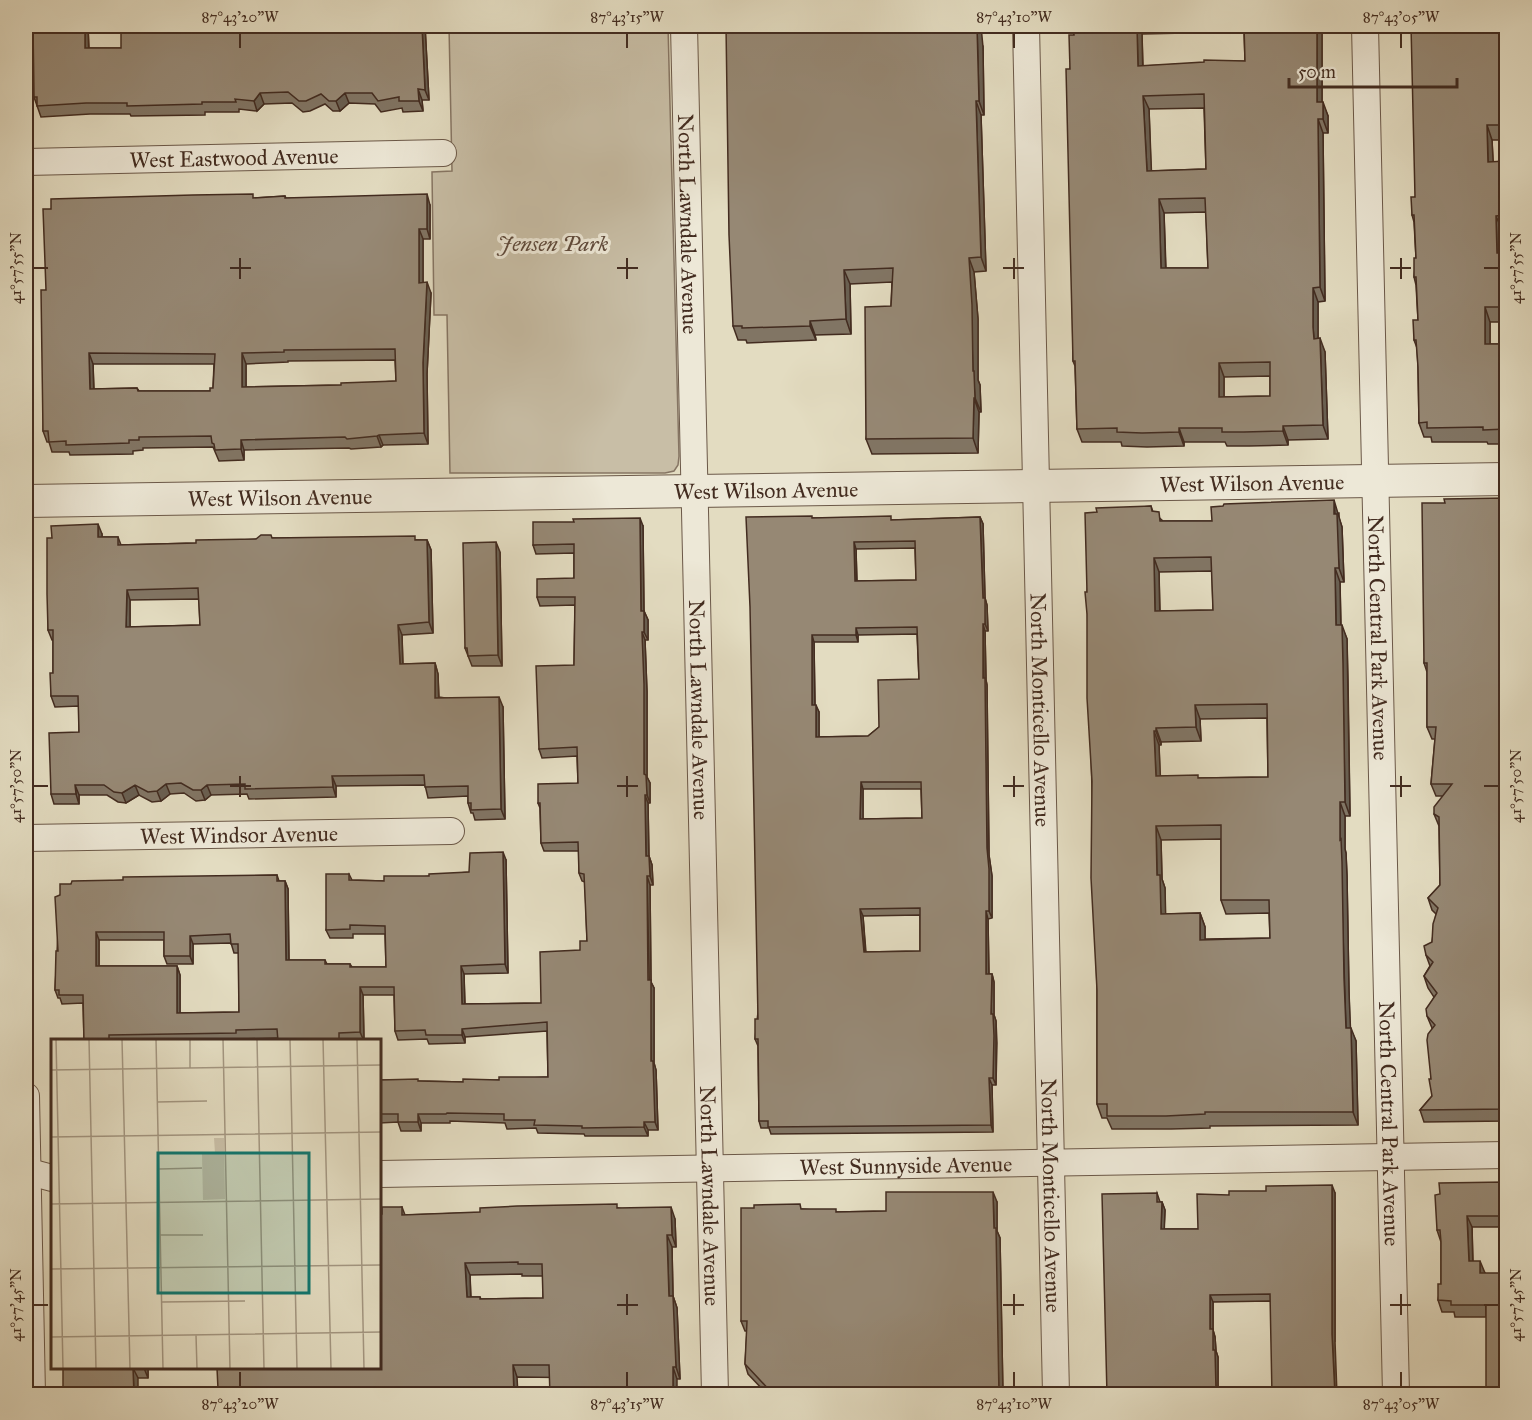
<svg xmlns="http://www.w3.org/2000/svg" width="1532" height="1420" font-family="'IM FELL Great Primer',serif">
<rect width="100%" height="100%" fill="#e3dcc1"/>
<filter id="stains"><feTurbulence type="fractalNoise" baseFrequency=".00333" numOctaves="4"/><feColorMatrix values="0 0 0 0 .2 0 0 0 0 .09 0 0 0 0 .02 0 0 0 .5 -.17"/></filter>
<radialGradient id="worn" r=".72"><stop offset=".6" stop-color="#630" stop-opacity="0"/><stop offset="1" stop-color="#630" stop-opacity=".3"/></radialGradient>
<path fill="#c8bea6" stroke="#867563" stroke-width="1.5" d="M449,26H668L679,456L678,465L674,471L665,473H450L447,315H434L432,172L452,171Z"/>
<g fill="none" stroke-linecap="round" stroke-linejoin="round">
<g stroke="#6b5848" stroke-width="28">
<g id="minor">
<path id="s1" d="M684,26L715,1394"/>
<path id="s2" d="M1026,26L1056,1394"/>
<path id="s3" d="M1365,26L1396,1394"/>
<path id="s4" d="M26,162L443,153"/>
<path id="s5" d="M26,838L451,831"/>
<path d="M26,1096L32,1394"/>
<path d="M26,1171L52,1178"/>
<path id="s6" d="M380,1174L1506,1155"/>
</g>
</g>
<g stroke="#6b5848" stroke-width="34">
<g id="tertiary">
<path id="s7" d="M26,501L1506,479"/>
</g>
</g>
<use href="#minor" stroke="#ede8d7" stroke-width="26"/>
<use href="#tertiary" stroke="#ede8d7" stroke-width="32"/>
</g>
<path fill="#817564" stroke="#432c20" stroke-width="1.5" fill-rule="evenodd" d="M33,26H88L89,48H121L425,26L429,100H422L423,111L403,112L402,108L381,112L375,104L349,103L340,111H333L325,104L310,111L303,112L292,103L264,104L257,111L239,109V112H205V115L131,116L130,114H90L41,117L34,97Z
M1074,26H1184L1185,33L1142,34L1143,66L1245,61L1244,32L1242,26H1322V102L1328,116V133H1323L1325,301L1318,302V338L1325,352L1328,439L1288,440V445L1249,446H1227L1225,442H1184V446L1147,447L1122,446L1121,442H1082L1077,429L1075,366L1073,361L1070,69L1074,35ZM1204,108L1206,169L1151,171L1149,109ZM1206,212L1208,268H1166L1164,213ZM1270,376V396L1224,397V377Z
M1506,26V140H1492L1493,162L1506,161V230H1502V253H1506V322H1490V344H1506V444H1488L1487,442H1432L1431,437H1424L1419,423L1418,367L1417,348L1414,340L1418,320L1416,285L1414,277L1416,258L1414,222L1412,215L1415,197Z
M983,47L984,115H981L986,271L974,272L978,319V380L980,385L981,412H979L978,453L872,454L866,439L891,306L892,282L850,284L851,334L815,335L816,340L747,343L746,340H738L733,326Z
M285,196L286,198L430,205V239H423V282L431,293L427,374L428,444L383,445L381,447L351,449L349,448L244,450V460L219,461L213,447L143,448V450L133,451V454L70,455L69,452H52L49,442H47L43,431L46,290L254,198ZM395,360L396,381L341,385L246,387V364L288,362V361ZM93,364H214L213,388L210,391H139L137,388L94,389Z
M1506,498V1121L1424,1122L1420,1110L1432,1096L1431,1079L1432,1028L1427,1016L1434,997L1428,988L1424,976L1430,966L1426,955L1432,942L1436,914L1432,910L1428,898L1440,885L1439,826L1434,814L1443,796H1436L1431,784L1435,739H1432L1427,727V672L1424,663L1445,503Z
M1151,506L1153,512L1163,521H1212L1339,513V518L1342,527L1344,582H1340L1341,625L1347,639L1348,678L1350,816H1345V849L1346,853L1347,876L1349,992L1350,1028L1356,1041L1358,1125L1210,1126V1128L1171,1129H1112L1107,1118H1102L1097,1104V990L1087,592L1097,512ZM1212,571L1213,610L1160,611L1159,572ZM1267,718L1268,777L1200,778L1160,776L1159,745H1161V742L1201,741L1200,719ZM1221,839V900L1226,914L1269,913L1270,938L1205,939V927L1200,913L1165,914V888L1162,879L1161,840Z
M980,517L983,524L985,598L987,605L988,631H985L986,680L987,685L989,855L992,876V918L988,919L989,974H992L994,982V1015L996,1021L997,1043L996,1085H992L993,1132L771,1134L769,1128H761L759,1121L758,1046L755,1039L813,518L893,520ZM915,548L916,580L857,581L856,549ZM917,634L919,679L879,727L868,736L819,737V712L815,705L814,642H858V635ZM863,789H921L922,818L863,819ZM920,915V951L866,952L863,916Z
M643,526L644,611L648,620V640H645L647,692V777L650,783V803H648L649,856L652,865L653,885H650L651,982L654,988V1063L656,1070L658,1130H648V1136H585L584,1134L538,1133L536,1128L507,1129L505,1123L450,1121V1123H421V1131H401L398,1122L380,1123V1080L463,1082L548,1077L547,1031L465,1037V1043L429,1044L427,1039L398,1040L395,1031L394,995H363L364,1041H278V1038L240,1039V1041H84L83,1003L62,1004L60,998H58L55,990L60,895L71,884L123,880L277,875L279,881H285L288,889L289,960H325L327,964H350L352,967H386L385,934H353V938H330L326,930L349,874L352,880L384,881L469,872L506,860L508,973L464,974L465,1004L541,1003L587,941L585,882L582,881L579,873V851H544L541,843L540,808L538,803L578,783L577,756L542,758L539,749L574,665L575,605L540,606L537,597L574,578V553L536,554L533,545ZM99,940H164V956L167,964H193V944L231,943L234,953H239V1012L180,1013V975L177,966H99Z
M102,534V537H118L121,545L196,543L272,538L427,540L431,550L433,633L402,635L403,664L435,663L438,674L439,697L503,707L505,819L475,820L473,813H471L468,803V796L428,798L425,785L336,786V797L249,799L247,794L211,795L205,800L196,801L184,793L170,794L161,801L152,802L139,795L126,803L118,802L107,795H79V804H54L51,794L79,732V706L55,707L51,696L53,673V640H52L48,630L52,538ZM199,599L200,625L130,627V600Z
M500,552L502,666H472L465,648Z
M1506,1182V1230V1227H1472L1473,1261L1485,1273L1486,1317H1455L1454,1312H1442L1438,1300L1441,1284V1242L1437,1230Z
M1157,1193L1160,1202H1162L1165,1210L1164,1229H1198L1229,1195L1335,1193V1341L1270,1301L1213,1302V1330L1215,1337L1216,1351L1218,1357V1389L1107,1395Z
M997,1202V1231L1000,1238L1003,1395H768L748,1374L745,1364L747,1331H745L741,1321L802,1209L837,1212L886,1211Z
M402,1207L405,1215L618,1208L675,1219L676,1247H672L673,1296L677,1308L680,1379L517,1377L218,1389L381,1301V1275H380V1214ZM522,1274V1276H543V1298L481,1299L480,1297H471L470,1275Z
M63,1368H148V1378H138Z"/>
<path fill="#695f51" stroke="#432c20" stroke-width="1.5" d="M85,26H88L89,58L85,48Z
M422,26H425L429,100L425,90Z
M977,26H981L983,47L984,115L979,101Z
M1137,26H1138L1142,34L1143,80L1138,66Z
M1317,26H1322V116L1317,102Z
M418,89L422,100L423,111L419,101Z
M260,93L264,104L257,111L254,101Z
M345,93L349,103L340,111L336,101Z
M1143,96L1149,109L1152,185L1147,171Z
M976,101L981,115L986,271L981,257Z
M1323,102L1328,116V133L1323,119Z
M1318,119L1323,133L1325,301L1320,287Z
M1487,125L1492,140L1494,177L1488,162Z
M427,194L430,205V239L427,229Z
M1159,199L1164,213L1166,282L1161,268Z
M1496,216L1502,230L1503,268L1497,253Z
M419,229L423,239V293L419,283Z
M969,258L974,272L978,319V380L980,385L981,412L975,398L973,371Z
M844,270L850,284L851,334L846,319Z
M427,282L431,293L427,374L428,444L424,433L423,363Z
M1313,288L1318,302V341L1314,339L1313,327Z
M1485,307L1490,322V359L1485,344Z
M810,321L815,335L816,340L810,326Z
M1320,338L1325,352L1328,439L1323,425Z
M89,353L93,364L94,399L90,389Z
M242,353L246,364V398L242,387Z
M1219,363L1224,377V411L1219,397Z
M974,398L979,412L978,453L973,438Z
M1283,426L1288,440V445L1283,431Z
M1179,428L1184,442V446L1179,432Z
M379,435L383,445L381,447L377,436Z
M241,440L244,450V460L241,449Z
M1334,500L1342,527L1344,582L1339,568Z
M980,517L983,524L985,598L987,605L988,631L985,624L983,598Z
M640,518L643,526L644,620L641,611Z
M98,524L102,534V548L98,537Z
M427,540L431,550L433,633L429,622Z
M496,542L500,552L502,666L498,655Z
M854,542L856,549L857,589L855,581Z
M1154,558L1159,572L1160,625L1155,611Z
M1335,568L1340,582L1341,639L1336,625Z
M127,590L130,600V638L126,627Z
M644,611L648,620V640L644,632Z
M983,624L985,631L986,680L987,685L989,855L992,876V918L989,911L987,848Z
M398,625L402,635L403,674L400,664Z
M1342,625L1347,639L1350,816L1345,802Z
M856,628L858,635V642L856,635Z
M642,632L645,640L647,692V777L650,783V803L647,795L644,774Z
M812,635L814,642L815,712L812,705Z
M435,663L438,674L439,708L435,698Z
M499,697L503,707L505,819L501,809Z
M816,705L819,712V744L816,737Z
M1195,705L1200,719L1201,741L1196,727Z
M1156,728L1161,742V745L1156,731Z
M1154,731L1159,745L1161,790L1156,776Z
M332,776L336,786V797L333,787Z
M861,782L863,789V826L860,819Z
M166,784L170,794L161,801L157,791Z
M75,785L79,795V804L76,794Z
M135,785L139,795L126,803L122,793Z
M207,785L211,795L205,800L201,790Z
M645,795L648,803L649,865L646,856Z
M1340,802L1345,816V849L1346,853L1347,876L1349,992L1351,1041L1346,1028L1340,840Z
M1156,826L1161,840L1162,879L1165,888L1166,928L1161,914L1157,875Z
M503,852L506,860L508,973L505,964Z
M649,856L652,865L653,885L650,876Z
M647,876L650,885L651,982L654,988V1063L656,1070L658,1130L655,1122L651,1061Z
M285,881L288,889L289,968L286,960Z
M860,909L863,916L866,960L864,952Z
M986,911L988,919L989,982L986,974Z
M1200,913L1205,927V953L1200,940Z
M96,932L99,940V974L96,966Z
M190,936L193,944V964L190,956Z
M177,966L180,975V1022L177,1013Z
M461,966L464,974L465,1013L462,1004Z
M992,974L994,982V1015L996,1021V1085L993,1078L991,1014Z
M360,987L363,995L364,1041L360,1032Z
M1351,1028L1356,1041L1358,1125L1353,1112Z
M462,1029L465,1037V1043L462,1035Z
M989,1078L992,1085L993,1132L991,1125Z
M418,1114L421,1123V1131L418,1122Z
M644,1122L648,1130V1136L644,1127Z
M1332,1185L1335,1193V1341L1337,1395H1335L1332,1334Z
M993,1192L997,1202V1231L1000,1238L1003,1395H999Z
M1162,1202L1165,1210L1164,1237L1161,1229Z
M671,1207L675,1219L676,1247L672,1235Z
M1467,1216L1472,1227L1473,1273L1469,1261Z
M667,1235L672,1247L673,1296L677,1308L680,1379L676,1367L669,1296Z
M1480,1261L1485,1273V1285L1480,1273Z
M465,1263L470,1275L471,1309L467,1297Z
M1210,1295L1213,1302V1330L1215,1337L1216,1351L1218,1357V1395L1216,1389L1213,1350L1210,1329Z
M513,1365L517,1377L518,1395H514Z
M673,1367L677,1379V1395H673Z
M133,1368L138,1378V1395H134Z
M144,1368H148V1378Z"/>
<path fill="#968874" stroke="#432c20" stroke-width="1.5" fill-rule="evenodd" d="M33,26H85V48H121V26H422L425,90L418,89L419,101H399V97L378,101L372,93H345L336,101H329L321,94L306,101H299L288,92L260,93L254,101L235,99L236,102H202V104L127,106V103H86L37,106V97H34Z
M726,26H977L979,101H976L981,257L969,258L972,305L973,371H974L975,398H974L973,438L866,439L865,307L891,306L893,268L844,270L846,319L810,321V326L742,328V326H733L729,235Z
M1074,26H1137L1138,66L1204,62V60L1245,61L1244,26H1317V102H1323V119H1318L1320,287L1313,288V327L1314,339L1320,338L1323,425L1283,426V431L1244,432H1222V428H1179V432L1142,433L1117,432V428L1077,429L1075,361H1073L1066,69H1070L1069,35H1074ZM1204,94L1206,169L1147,171L1143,96ZM1205,198L1208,268H1161L1159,199ZM1270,362V396L1219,397V363Z
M1411,26H1506V125H1487L1488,162L1506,161V215L1496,216L1497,253H1506V307H1485V344H1506V429L1483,430V427L1427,428V422L1419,423L1418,367L1416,340H1414L1413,320H1418L1416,277H1414V258H1416L1414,215H1412L1411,197H1415Z
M253,194V198L285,196V198L427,194V229H419V283L427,282L423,363L424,433L379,435L377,436L347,439L345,437L241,440V449L215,450L214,444L212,443L211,436L139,437V440H129V443L66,445V441L49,442L48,431H43L41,290H46L43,209H51V199L193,195ZM395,349L396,381L341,383V385L242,387V353L284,352V350ZM89,353L215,354L213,388H210V391H138L137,388L90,389Z
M1506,498V1109L1420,1110L1432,1096L1429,1079H1431L1427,1040L1428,1034L1435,1025L1427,1016L1426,1009L1437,993L1424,976L1433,962L1426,955L1424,946L1432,942L1433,924L1438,908L1428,898L1440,885L1439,817L1434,814V807L1452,784H1431L1436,727H1427V663H1424L1422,503H1445L1444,499Z
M1334,500V514H1337L1339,568H1335L1336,625H1342L1343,664L1345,802H1340V840L1341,839L1342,862L1344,978L1346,1028H1351L1353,1112H1205V1114L1166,1116H1107V1104H1097V990L1091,878L1092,781L1087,698V614L1085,592H1087L1085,513L1097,512L1096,508L1151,506L1152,511L1159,512L1160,521H1212L1211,507L1223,506L1224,504ZM1211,557L1213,610L1155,611L1154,558ZM1267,704L1268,777L1198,778V775L1156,776L1154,731H1156V728L1196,727L1195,705ZM1221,825V900H1269L1270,938L1200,940V913L1161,914L1160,875H1157L1156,826Z
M812,516V518L891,516V520L980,517L983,598H985V624H983V678H985L987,848L989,869V911H986V974H992L991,1014H993L994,1036L993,1078H989L991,1125L768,1127V1121H759L758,1039H755V1019H758L750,607L746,517ZM915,541L916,580L855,581L854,542ZM917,627L919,679L878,680L879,727L868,736L816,737V705H812V635H856V628ZM861,782H921L922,818L860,819ZM920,908V951L864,952L860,909Z
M640,518L641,611H644V632H642L644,684V774L646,775L647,795H645L646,856H649L650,876H647L648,980H651V1061H653L655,1122H644V1127L582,1128V1126L534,1125L535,1120H504V1114L447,1113L446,1114H418V1122H398V1114H380V1080L418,1079V1081L463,1082V1079L499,1080V1077H548L547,1022L462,1029V1035H426L425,1030L395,1031L394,987H360V1032L339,1033V1041H278L277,1029L236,1030V1033L109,1035V1040L84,1041L83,995H59V990H55L56,951H58L55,897L60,895V884H71L72,881L123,880V877L277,875V881H285L286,960H325V964H350V967H386L385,926L350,925V929L326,930V874H349V880L384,881V876H429V874L469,872L470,853L503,852L505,964L461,966L462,1004L541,1003L540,952L580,950V941H587L584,874L579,873L578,842L541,843L540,803H538V784L578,783L577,747L539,749L536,666L574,665L575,597H537V579L574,578V544L533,545V522H574L573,519ZM96,932H164V956H190V936L230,934L231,944H238L239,1012L177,1013V966H96Z
M98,524V537H118V545L196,543V540L256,539L261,535H271L272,538L415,536V540H427L429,622L398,625L400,664L435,663V698L499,697L501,809L471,810V803H468V786L425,787L424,775L332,776L333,787L245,789V784L207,785L201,790H193L181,783L166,784L157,791L148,792L135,785L122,793L114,792L104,785H75L76,794H51L49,733L79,732L78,696H51L50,673H53V630H48L47,594V538H52L51,526ZM198,588L200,625L126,627L127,590Z
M496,542L498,655L468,656L467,648H465L463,543Z
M1506,1182V1223H1504L1503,1216H1467L1469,1261H1480V1273H1506V1395H1486V1305H1451V1301L1438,1300V1284H1441V1242L1440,1230H1437L1435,1195L1440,1194L1439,1183Z
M1332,1185V1334L1335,1395H1272L1270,1294L1210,1295V1329H1213V1350H1215L1216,1389L1254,1388L1255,1395H1107L1102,1194L1157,1193V1202H1162L1161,1229H1198L1197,1194L1229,1195V1191H1266V1186Z
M886,1192H993L994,1228H996L999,1395H774L745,1364L747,1321H741V1208H754V1205L800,1204L801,1209H836V1212L886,1211Z
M617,1204V1208L671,1207L672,1235H667L669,1296H673L676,1367H673V1395H550L549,1365H513L514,1395H216V1389H218L217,1368H380V1301H381L380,1263V1214H382V1207H402V1215L480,1212V1208L517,1206ZM518,1262V1264H542L543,1298L480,1299V1297H467L465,1263Z
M63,1368H133L134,1395H63Z"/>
<path fill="none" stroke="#432c20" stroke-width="2" d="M240,33V48M627,33V48M1014,33V48M1401,33V48M240,258V279M627,258V279M1014,258V279M1401,258V279M33,268H48M230,268H251M617,268H638M1003,268H1024M1390,268H1411M1484,268H1499M240,776V797M627,776V797M1014,776V797M1401,776V797M33,786H48M230,786H251M617,786H638M1003,786H1024M1390,786H1411M1484,786H1499M627,1294V1315M1014,1294V1315M1401,1294V1315M33,1305H48M617,1305H638M1003,1305H1024M1390,1305H1411M1484,1305H1499M240,1372V1387M627,1372V1387M1014,1372V1387M1401,1372V1387"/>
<g text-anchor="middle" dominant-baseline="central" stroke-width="6" stroke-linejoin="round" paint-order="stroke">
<g font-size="22" fill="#432c20" stroke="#ede8d7">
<text stroke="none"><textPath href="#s4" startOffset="208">West Eastwood Avenue</textPath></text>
<text stroke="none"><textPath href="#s1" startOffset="198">North Lawndale Avenue</textPath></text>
<text stroke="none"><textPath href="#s7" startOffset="1226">West Wilson Avenue</textPath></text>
<text stroke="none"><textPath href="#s7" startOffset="740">West Wilson Avenue</textPath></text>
<text stroke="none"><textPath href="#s7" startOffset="254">West Wilson Avenue</textPath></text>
<text stroke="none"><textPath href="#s3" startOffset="612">North Central Park Avenue</textPath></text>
<text stroke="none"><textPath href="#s1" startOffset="684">North Lawndale Avenue</textPath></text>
<text stroke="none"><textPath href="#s2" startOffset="684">North Monticello Avenue</textPath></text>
<text stroke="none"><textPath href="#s5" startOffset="213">West Windsor Avenue</textPath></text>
<text stroke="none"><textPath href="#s3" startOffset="1098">North Central Park Avenue</textPath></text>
<text stroke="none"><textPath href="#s6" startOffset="526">West Sunnyside Avenue</textPath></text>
<text stroke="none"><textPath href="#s1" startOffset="1170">North Lawndale Avenue</textPath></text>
<text stroke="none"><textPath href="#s2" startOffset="1170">North Monticello Avenue</textPath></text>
</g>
<g font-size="22" font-style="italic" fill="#5e493b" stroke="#ede8d7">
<text x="553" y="243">Jensen Park</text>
</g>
</g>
<g transform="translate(51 1039)">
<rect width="330" height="330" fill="#e3dcc1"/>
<path d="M163,99H173L174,160L152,161L151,115L164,114Z" fill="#c8bea6"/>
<path fill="none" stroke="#a39681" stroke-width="1.5" d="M5,0L12,330M38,0L45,330M71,0L79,330M105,0L112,330M139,0V29M172,0L179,330M206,0L213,330M239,0L246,330M272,0L280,330M306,0L313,330M0,31L330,26M106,63L156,62M0,98L330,93M108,130L151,129M0,165L330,160M109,196H152M0,230L330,226M111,263L194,262M145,296L146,330M0,298L330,293"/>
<path fill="#0f766e" fill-opacity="0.15" stroke="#0f766e" stroke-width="3" d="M107,114H258V254H107Z"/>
<rect width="330" height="330" fill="none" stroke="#432c20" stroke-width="3"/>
</g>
<rect width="1532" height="1420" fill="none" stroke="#e3dcc1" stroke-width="66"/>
<path d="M1289 78v9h168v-9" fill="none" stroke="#432c20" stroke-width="3"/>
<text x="1298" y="78" font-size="18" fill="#432c20" stroke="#ede8d7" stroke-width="4.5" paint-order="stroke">50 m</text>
<rect x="33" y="33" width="1466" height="1354" fill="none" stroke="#432c20" stroke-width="2"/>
<g font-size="15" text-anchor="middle" fill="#432c20">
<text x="240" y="22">87°43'20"W</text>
<text x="627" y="22">87°43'15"W</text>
<text x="1014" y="22">87°43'10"W</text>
<text x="1401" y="22">87°43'05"W</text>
<text transform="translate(16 268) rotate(-90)" y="5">41°57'55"N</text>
<text transform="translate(1516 268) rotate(-90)" y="5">41°57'55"N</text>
<text transform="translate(16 786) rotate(-90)" y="5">41°57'50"N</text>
<text transform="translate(1516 786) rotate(-90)" y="5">41°57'50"N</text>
<text transform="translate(16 1305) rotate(-90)" y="5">41°57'45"N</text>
<text transform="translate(1516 1305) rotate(-90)" y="5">41°57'45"N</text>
<text x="240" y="1409">87°43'20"W</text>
<text x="627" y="1409">87°43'15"W</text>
<text x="1014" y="1409">87°43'10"W</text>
<text x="1401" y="1409">87°43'05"W</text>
</g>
<rect width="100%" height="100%" filter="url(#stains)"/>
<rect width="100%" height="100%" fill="url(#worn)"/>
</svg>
